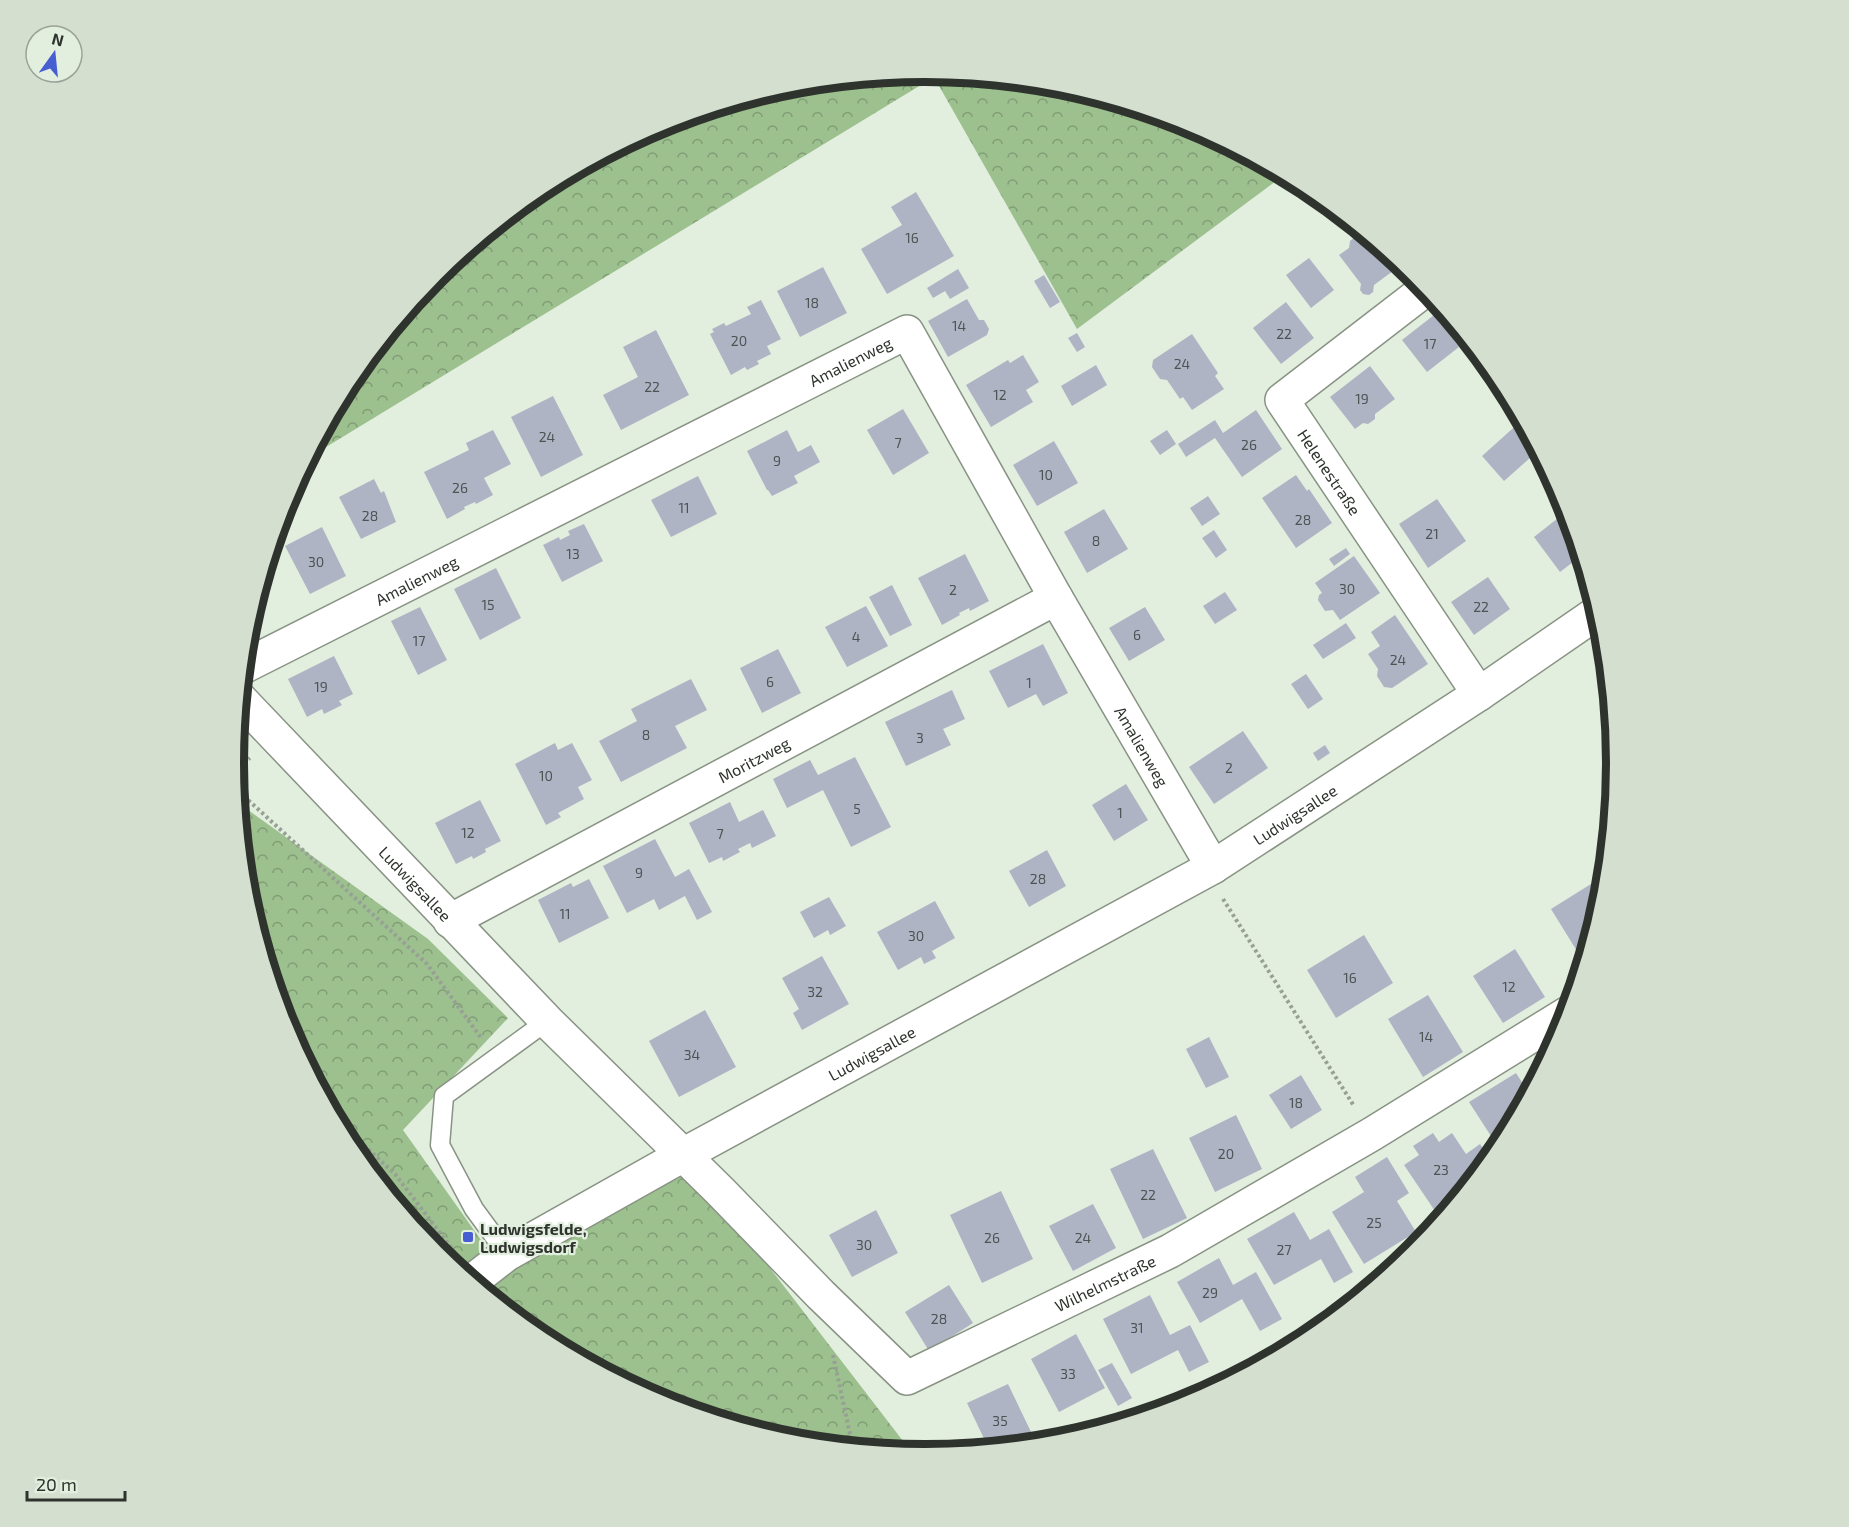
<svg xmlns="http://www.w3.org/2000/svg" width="1849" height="1527" font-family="'Exo 2',sans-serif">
<defs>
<pattern id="forest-crowns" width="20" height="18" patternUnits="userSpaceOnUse" patternTransform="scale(1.5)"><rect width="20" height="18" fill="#9dc08f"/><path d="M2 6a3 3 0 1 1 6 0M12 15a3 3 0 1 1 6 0" fill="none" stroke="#809d75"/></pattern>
</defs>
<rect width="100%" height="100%" fill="#e2eede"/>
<path fill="url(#forest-crowns)" d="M924,72L1060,85L1189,125L1284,175L1077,329L934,77L308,458L350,379L436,274L541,188L660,125L790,85Z
M237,802L428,939L508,1018L403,1130L503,1271L683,1155L913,1454L789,1442L660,1402L540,1338L435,1252L349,1147L286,1028L246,898Z"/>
<path fill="#afb4c5" d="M916,192L954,256L887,294L861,249L902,225L891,207Z
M1365,235L1393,271L1374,285L1373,292L1369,295L1363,294L1360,290L1361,284L1339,255L1349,248L1350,241L1356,236Z
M1309,258L1334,290L1311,308L1286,275Z
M823,267L847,313L800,337L777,291Z
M958,269L969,288L950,299L945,291L933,298L927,288Z
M1044,275L1060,302L1050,308L1034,281Z
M967,299L979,320H984L989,329L987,335L948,357L928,321Z
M761,300L781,339L767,346L771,354L757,361L759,364L747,370L745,367L731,375L710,334L714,332L712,329L724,323L726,326L751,314L747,307Z
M1286,302L1314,338L1281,364L1253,328Z
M1434,315L1459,347L1427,372L1402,340Z
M656,330L689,395L621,430L603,395L638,377L623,347Z
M1077,333L1085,347L1077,352L1068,338Z
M1192,334L1218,373L1215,376L1224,389L1192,410L1183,397L1180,399L1167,380L1160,379L1152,367L1153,360Z
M1023,355L1039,382L1026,390L1033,402L991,427L966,385L1008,360L1010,363Z
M1096,365L1107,385L1072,406L1061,386Z
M1370,366L1395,399L1375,414V419L1368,424L1363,423L1355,429L1330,397Z
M553,396L583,455L541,477L511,417Z
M903,409L929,453L893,475L867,430Z
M1256,410L1282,449L1242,477L1215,438L1186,457L1178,444L1215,420L1223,433Z
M1521,421L1538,451L1504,481L1482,456Z
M493,430L511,464L484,478L493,495L476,504L475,502L464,507L465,509L447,519L424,472L469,450L466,443Z
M787,430L798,452L811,445L820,462L794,476L798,483L772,496L768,490H767L747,451Z
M1167,430L1176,444L1160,455L1150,441Z
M1054,441L1078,483L1037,506L1013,465Z
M1296,475L1307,491L1309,489L1332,523L1296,548L1262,498Z
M698,476L717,514L671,537L651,500Z
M374,479L381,493L384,491L396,522L361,539L339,497Z
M1208,496L1220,514L1202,526L1190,508Z
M1437,499L1466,541L1428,568L1399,524Z
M1104,509L1128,549L1087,573L1064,532Z
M1567,511L1581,556L1560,572L1534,537Z
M584,524L603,561L562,582L543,545L559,537L560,540L570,535L568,531Z
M322,527L346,576L310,594L285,546Z
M1214,530L1227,550L1216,558L1202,538Z
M1346,548L1350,554L1334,566L1329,559Z
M965,554L989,601L970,611L969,608L959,613L960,615L942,625L918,578Z
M1354,556L1380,593L1340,620L1333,610L1325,611L1318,600L1319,595L1322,593L1315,583Z
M496,568L521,618L480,640L454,589Z
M1488,577L1510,609L1474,635L1451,602Z
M892,585L912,625L890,636L869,597Z
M1225,592L1237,610L1215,624L1203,606Z
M866,606L888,646L847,667L825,627Z
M420,607L447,660L418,675L391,621Z
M1145,607L1165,640L1129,661L1109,628Z
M1395,615L1428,664L1392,688L1384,687L1377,676L1378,669L1368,654L1380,646L1371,632Z
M1346,623L1356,638L1323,659L1313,645Z
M1043,644L1068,693L1043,706L1036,694L1008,708L989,671Z
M778,649L801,693L762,713L740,668Z
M334,656L353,694L339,701L342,705L324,714L322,709L307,717L288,679Z
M1306,674L1323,699L1308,709L1291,684Z
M691,679L707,710L675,726L687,748L621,782L599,741L637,721L631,709Z
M952,690L965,719L943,729L951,745L906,766L885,722Z
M1243,731L1268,768L1214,804L1189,767Z
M555,743L558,750L572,743L592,780L578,787L584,799L558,813L561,817L546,825L515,764Z
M1325,745L1330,753L1318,761L1313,753Z
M855,757L891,827L851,847L823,790L787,808L773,779L810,760L818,775Z
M1126,784L1148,820L1114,841L1092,805Z
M480,800L501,841L485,849L486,852L473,859L472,856L456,864L435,823Z
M730,802L739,822L763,810L776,836L752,848L750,843L738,849L740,852L723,861L722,857L709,863L689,823Z
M655,839L675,877L689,869L712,912L697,920L685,896L659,910L654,899L627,913L603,866Z
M1047,850L1066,886L1029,907L1009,871Z
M589,879L609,918L559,943L538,900L571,883L573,887Z
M1591,884L1602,901L1587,952L1580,956L1551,909Z
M829,897L846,926L830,935L828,930L814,938L800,912Z
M935,901L955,938L932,951L936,958L924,964L921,957L898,970L877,932Z
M1364,935L1393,983L1336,1018L1307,970Z
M1515,949L1545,997L1503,1023L1473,976Z
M822,956L849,1004L802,1030L793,1013L799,1009L782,978Z
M1428,995L1463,1052L1423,1077L1388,1019Z
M705,1010L736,1067L679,1097L649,1041Z
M1209,1037L1229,1077L1206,1088L1186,1049Z
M1516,1073L1527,1090L1532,1086L1498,1147L1469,1102Z
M1301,1075L1322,1110L1291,1129L1269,1095Z
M1236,1115L1262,1169L1215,1192L1189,1138Z
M1433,1133L1439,1142L1452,1133L1466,1154L1480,1144L1490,1159L1457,1200L1455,1197L1435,1211L1404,1165L1419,1155L1413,1146Z
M1153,1149L1187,1218L1143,1239L1110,1169Z
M1387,1157L1409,1193L1397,1201L1416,1232L1364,1264L1332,1212L1364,1192L1355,1177Z
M1001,1191L1033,1259L982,1283L950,1215Z
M1093,1204L1116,1248L1073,1271L1049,1226Z
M876,1210L898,1253L852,1277L829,1235Z
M1294,1212L1310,1240L1329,1229L1353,1272L1334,1283L1321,1259L1274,1285L1247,1239Z
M1219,1258L1233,1285L1256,1272L1282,1319L1260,1331L1242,1299L1200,1323L1177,1282Z
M949,1285L973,1323L929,1351L905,1312Z
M1150,1295L1170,1335L1190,1325L1209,1362L1189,1372L1178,1350L1131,1374L1103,1319Z
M1076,1334L1105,1388L1059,1412L1031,1359Z
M1112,1363L1132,1398L1118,1406L1098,1370Z
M1008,1384L1033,1436L1011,1446L989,1449L967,1403Z"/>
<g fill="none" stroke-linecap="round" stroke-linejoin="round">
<g stroke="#889384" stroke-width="21">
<path id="lane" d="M507,1254L474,1209L440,1145L444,1096L547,1021"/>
</g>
<g stroke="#889384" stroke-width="36">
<g id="street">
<path id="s1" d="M1426,289L1282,400L1479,694"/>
<path id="s2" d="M243,667L907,332L1056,598L1213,867"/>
<path id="s3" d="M239,698L547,1021L720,1191L821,1295L907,1378L1170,1251L1372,1134L1568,1013"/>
<path id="s4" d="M450,921L1056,598"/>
<path id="s5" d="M471,1282L507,1254L683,1155L1213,867L1479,694L1598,612"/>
</g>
</g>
<path stroke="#97a094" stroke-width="4" stroke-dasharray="3 3" stroke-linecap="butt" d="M234,770L250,758
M235,788L427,964L482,1039
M1223,899L1354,1106
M333,1117L395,1174L456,1254
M504,1295L533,1333
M833,1355L853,1448"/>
<use href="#lane" stroke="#fff" stroke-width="18"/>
<use href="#street" stroke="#fff" stroke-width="33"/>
</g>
<rect fill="#465ed2" stroke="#e2eede" stroke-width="2" x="462" y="1231" width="12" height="12" rx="3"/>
<g text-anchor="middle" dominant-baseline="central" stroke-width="4.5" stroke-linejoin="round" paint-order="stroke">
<g font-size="14" fill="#4e5353">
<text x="912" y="237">16</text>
<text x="812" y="302">18</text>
<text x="959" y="325">14</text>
<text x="1284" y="333">22</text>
<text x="739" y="340">20</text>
<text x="1430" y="343">17</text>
<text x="1182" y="363">24</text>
<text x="652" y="386">22</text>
<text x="1000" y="394">12</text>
<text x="1362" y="398">19</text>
<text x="547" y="436">24</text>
<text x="898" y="442">7</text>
<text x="1249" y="444">26</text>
<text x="777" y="460">9</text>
<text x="1046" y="474">10</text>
<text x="460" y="487">26</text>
<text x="684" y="507">11</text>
<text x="370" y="515">28</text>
<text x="1303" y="519">28</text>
<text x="1432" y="533">21</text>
<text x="1096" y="540">8</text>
<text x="573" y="553">13</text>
<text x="316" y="561">30</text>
<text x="1347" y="588">30</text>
<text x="953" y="589">2</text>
<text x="488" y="604">15</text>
<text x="1481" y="606">22</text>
<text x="1137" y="634">6</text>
<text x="856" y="636">4</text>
<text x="419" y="640">17</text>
<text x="1398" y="659">24</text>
<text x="770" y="681">6</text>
<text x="1029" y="682">1</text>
<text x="321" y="686">19</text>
<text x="646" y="734">8</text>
<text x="920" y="737">3</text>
<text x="1229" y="767">2</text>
<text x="546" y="775">10</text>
<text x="857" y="808">5</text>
<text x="1120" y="812">1</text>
<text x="468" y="832">12</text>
<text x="720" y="833">7</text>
<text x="639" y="872">9</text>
<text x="1038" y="878">28</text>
<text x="565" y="913">11</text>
<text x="916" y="935">30</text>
<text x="1350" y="977">16</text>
<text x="1509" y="986">12</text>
<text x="815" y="991">32</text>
<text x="1426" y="1036">14</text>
<text x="692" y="1054">34</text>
<text x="1296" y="1102">18</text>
<text x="1226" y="1153">20</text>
<text x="1441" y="1169">23</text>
<text x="1148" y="1194">22</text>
<text x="1374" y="1222">25</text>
<text x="992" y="1237">26</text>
<text x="1083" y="1237">24</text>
<text x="864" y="1244">30</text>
<text x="1284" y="1249">27</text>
<text x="1210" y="1292">29</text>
<text x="939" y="1318">28</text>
<text x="1137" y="1327">31</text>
<text x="1068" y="1373">33</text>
<text x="1000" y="1420">35</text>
</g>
<g font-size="16" fill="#2e332d" stroke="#e2eede">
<text stroke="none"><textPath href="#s2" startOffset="680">Amalienweg</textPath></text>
<text stroke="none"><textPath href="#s1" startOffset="268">Helenestraße</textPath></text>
<text stroke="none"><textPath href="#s2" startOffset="194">Amalienweg</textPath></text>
<text stroke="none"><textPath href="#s2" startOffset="1220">Amalienweg</textPath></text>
<text stroke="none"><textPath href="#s4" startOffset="344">Moritzweg</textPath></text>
<text stroke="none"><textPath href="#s5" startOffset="948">Ludwigsallee</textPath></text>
<text stroke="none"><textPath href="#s3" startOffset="256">Ludwigsallee</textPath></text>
<text stroke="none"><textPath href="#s5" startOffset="462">Ludwigsallee</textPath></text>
<text stroke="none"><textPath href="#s3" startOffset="1173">Wilhelmstraße</textPath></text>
</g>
<g font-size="16" font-weight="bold" fill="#2e332d" stroke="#e2eede" text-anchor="start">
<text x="480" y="1228">Ludwigsfelde,<tspan x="480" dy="18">Ludwigsdorf</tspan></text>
</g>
</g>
<path d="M0 0H1849V1527H0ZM244 763a681 681 0 1 1 1362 0a681 681 0 1 1-1362 0Z" fill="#d4dfd0" fill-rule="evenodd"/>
<path fill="none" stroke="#2e332d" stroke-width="8" d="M244 763a681 681 0 1 1 1362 0a681 681 0 1 1-1362 0Z"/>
<g transform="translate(54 54) rotate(15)"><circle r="28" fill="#e2eede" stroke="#9aa397" stroke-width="1.5"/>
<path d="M0-4.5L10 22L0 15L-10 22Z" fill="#465ed2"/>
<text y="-9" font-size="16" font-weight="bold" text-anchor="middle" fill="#2e332d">N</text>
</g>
<path d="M27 1491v9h98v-9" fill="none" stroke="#2e332d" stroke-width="3"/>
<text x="36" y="1491" font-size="18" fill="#2e332d" stroke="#e2eede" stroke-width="4.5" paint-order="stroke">20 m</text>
</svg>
